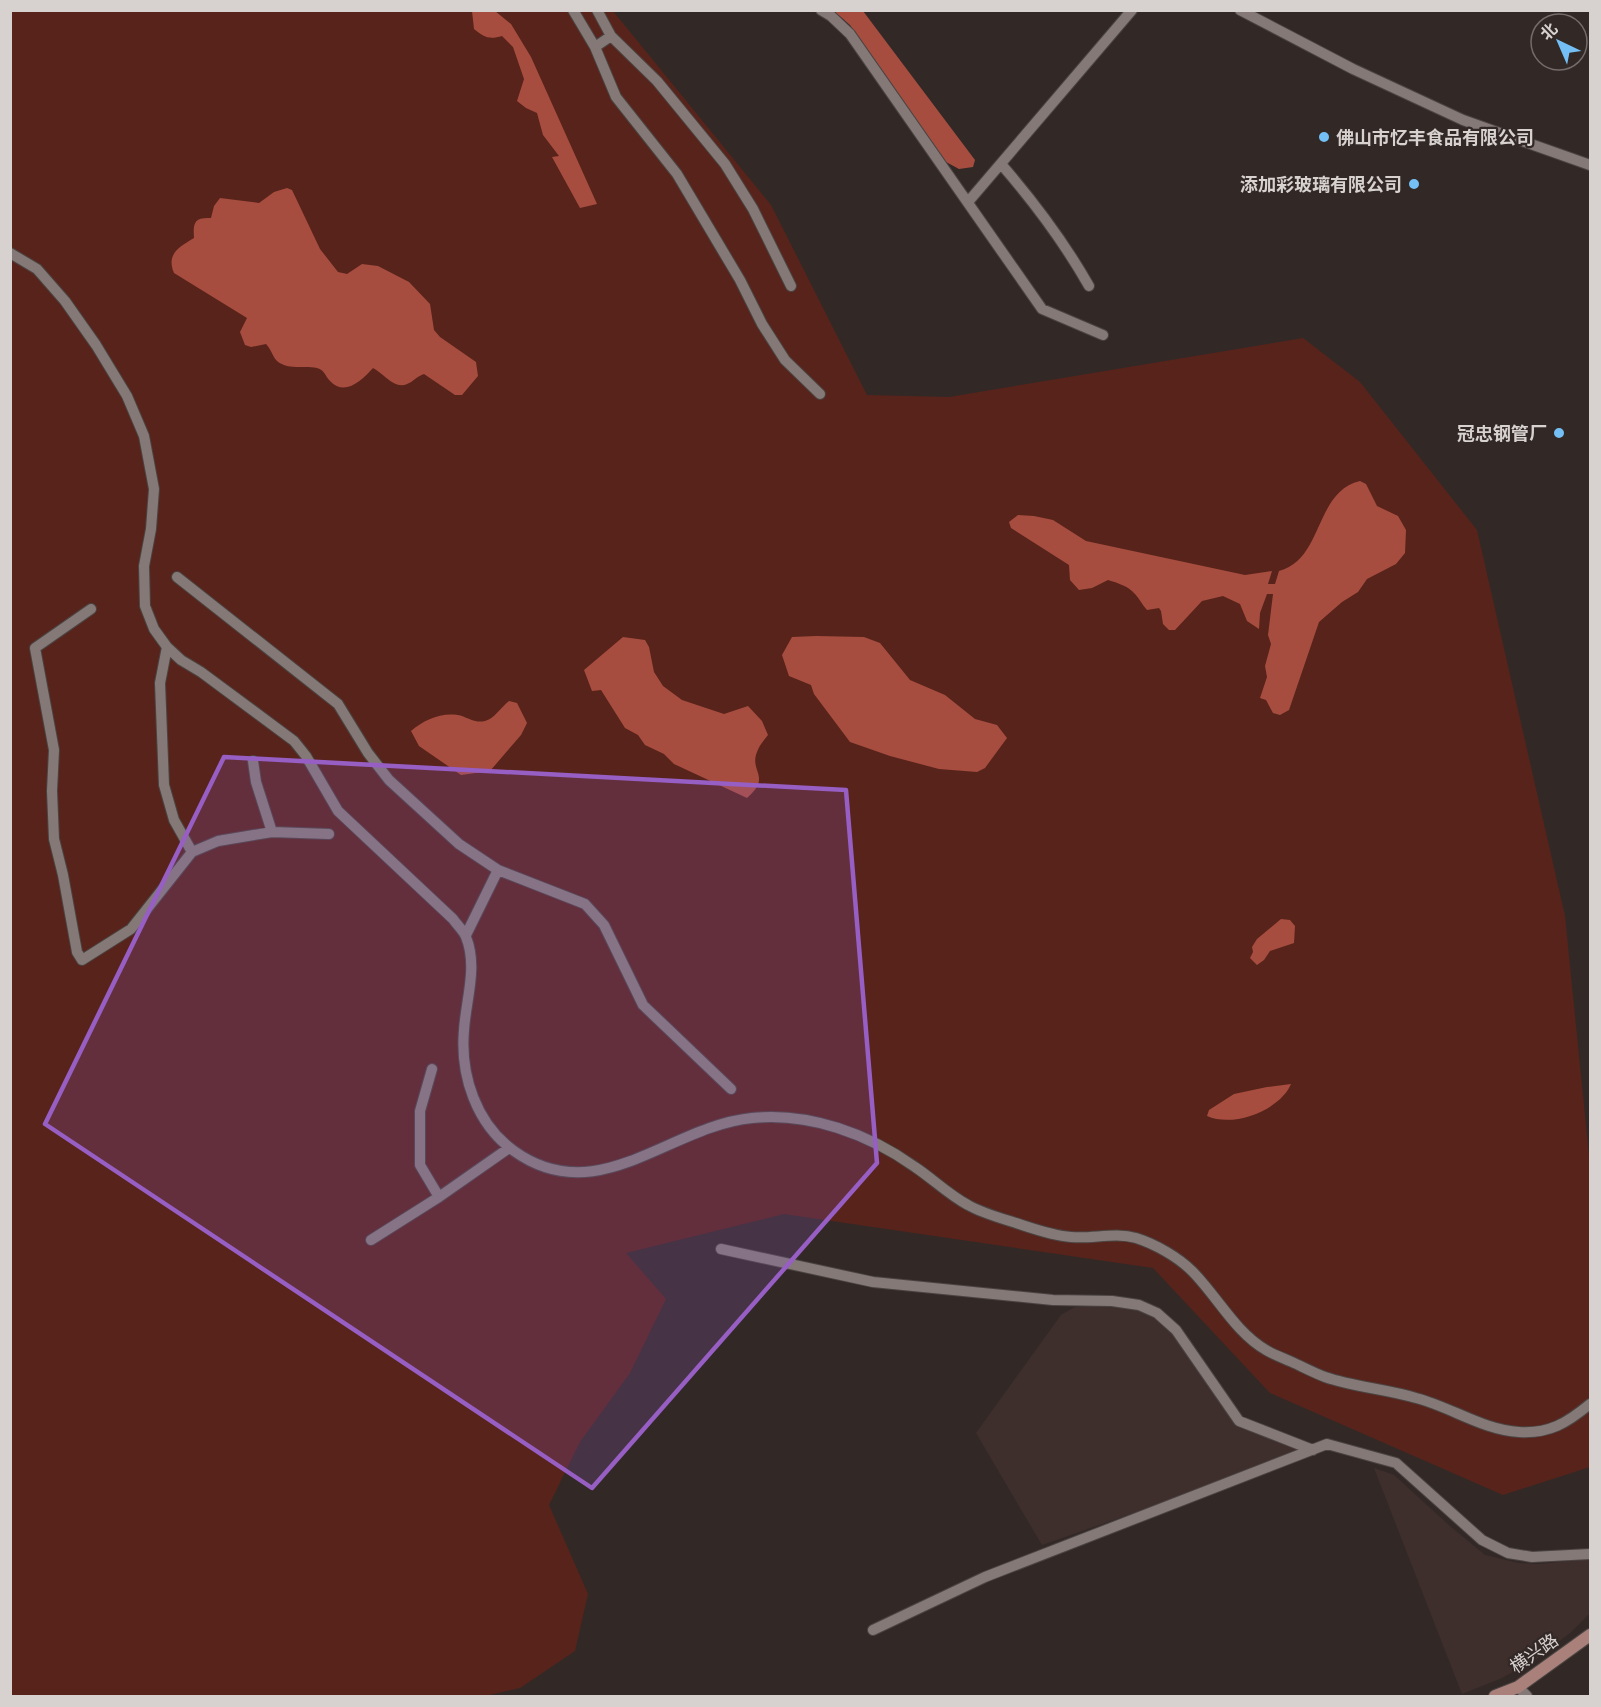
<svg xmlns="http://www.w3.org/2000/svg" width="1601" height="1707" font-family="Quicksand,'Noto Sans SC',sans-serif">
<rect width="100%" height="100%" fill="#322927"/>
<path fill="#3f2f2c" d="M1101,1305L1137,1308L1155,1315L1167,1326L1203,1373L1234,1420L1302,1451L1242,1475L1042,1545L976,1433L1061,1315L1075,1307Z
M1374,1468L1394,1475L1451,1527L1485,1555L1518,1563L1539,1564L1590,1559V1613L1570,1633L1536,1659L1502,1678L1462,1694Z"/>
<path fill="#58231b" d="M11,11H613L771,205L867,395L949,397L1303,338L1360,382L1477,530L1565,916L1590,1165V1467L1503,1495L1270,1393L1153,1268L784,1214L626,1253L666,1299L630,1373L580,1442L549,1505L588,1594L575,1651L520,1688L485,1696H11Z"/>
<path fill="#a74d3f" d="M472,11H495L511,24L531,57L597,204L580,208L552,157L559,156L543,135L537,113L526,108L517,101L524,79L513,47L502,36C489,40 484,37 474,29Z
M834,11H863L975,160L973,167L959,169L946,162L850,25Z
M287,188L292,190L320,249L338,272L347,274L362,264L378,266L409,282L430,304L434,330L440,337L476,362L478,376L462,395H455L424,374C417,376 413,382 407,384C395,390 383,373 373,368C362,380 345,397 330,381C325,376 325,370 317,368C304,365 287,371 276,360C272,355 271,349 266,344L251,347L245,345L240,332L247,318L174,273C166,254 179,247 194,238C193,223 194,217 211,218L214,206L220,198L259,203L274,192Z
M1360,481L1366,484L1377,506L1398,516L1406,530L1405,553L1396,564L1367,579L1358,592L1342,602L1319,622L1289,710L1280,715L1273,713L1266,700L1260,698L1267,677L1265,666L1271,644L1268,635L1273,594H1267L1260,613L1259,629L1247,621L1240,604L1223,596L1202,601L1175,630H1169L1163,624L1161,611L1159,608L1147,610C1142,605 1140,599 1135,594C1128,586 1118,583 1108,580L1092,588L1079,590L1070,580L1069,565L1011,528L1009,522L1018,515L1034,516L1053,520L1086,541L1245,575L1272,571L1268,584H1275L1279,571C1324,559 1314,492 1360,481Z
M816,636L864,637L880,643L910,680L945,695L975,719L997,725L1007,738L985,768L977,772L939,769L890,756L850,742L814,694L811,685L789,676L782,655L792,637Z
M623,637L645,640L649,647L654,672L663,686L682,700L724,714L748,706L762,721L768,735C764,740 759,746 757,752C749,772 772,776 747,798L674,764L664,754L645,745L638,735L625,728L601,690L592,691L584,670Z
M509,701L517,703L527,723L521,735L490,771L461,775L419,746L411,731C425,719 444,711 462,716C470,719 476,723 485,721C494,719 501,707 509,701Z
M1281,919L1290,920L1295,926L1294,943L1270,951L1264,960L1257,965L1250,958L1253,952L1252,947L1257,939Z
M1291,1084C1280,1110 1234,1128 1207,1116L1209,1110L1234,1094L1267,1087Z"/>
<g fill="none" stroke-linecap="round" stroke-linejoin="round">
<g stroke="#4b4442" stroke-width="12">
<path id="street" d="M573,10L595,47L616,97L677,174L740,280L762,324L785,360L820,394
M597,10L611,36
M821,10L831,16L850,34L1042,309L1103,335
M1240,10L1353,69L1463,120L1590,165
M595,47L611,36L657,81L725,164L753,209L791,286
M1001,164C1034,202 1064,242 1089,286
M968,202L1132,10
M10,253L37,269L65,301L96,345L127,396L144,436L154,489L151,529L144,566L145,606L154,629L167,647L181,660L201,672L294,741L306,756L338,811L453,919C457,925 464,931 466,937C478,967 466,999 464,1030C460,1075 476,1124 514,1151C598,1211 669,1126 752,1118C809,1112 869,1134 915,1167C933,1179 949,1195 968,1205C984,1214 1004,1219 1022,1225C1037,1230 1055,1236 1071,1237C1093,1239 1115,1232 1136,1238C1155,1244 1178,1257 1192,1271C1217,1296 1235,1332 1266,1350C1274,1355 1283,1358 1292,1362C1303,1367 1314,1373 1325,1377C1354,1387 1386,1389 1416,1398C1451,1407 1483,1430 1519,1432C1549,1434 1567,1423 1590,1404
M177,577L338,704L368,753L389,780L459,844L498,870L585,904L604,925L643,1005L731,1089
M91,609L35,648L54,750L52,791L54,839L63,875L77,952L82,960L131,929L192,852L218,841L272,832L329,834
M167,647L160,683L164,785L174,820L192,852
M253,761L256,782L272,832
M466,935L498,870
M432,1069L420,1111V1165L439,1197
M371,1240L439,1197L509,1148
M721,1249L873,1282L1053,1300L1112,1301L1139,1305L1157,1313L1176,1330L1239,1421L1313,1450
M873,1630L985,1577L1327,1444L1396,1463L1482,1540L1508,1553L1532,1557L1590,1554
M1518,1687L1527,1696"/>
</g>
<g stroke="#4b4442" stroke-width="14">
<path id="secondary" d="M1495,1696L1518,1687L1590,1635"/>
</g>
<use href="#street" stroke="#847977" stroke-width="10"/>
<use href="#secondary" stroke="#a9817a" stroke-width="12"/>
</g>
<path fill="#975ec4" fill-opacity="0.2" stroke="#975ec4" stroke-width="4.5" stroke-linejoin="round" d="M224,757L846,790L877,1163L592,1488L45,1124Z"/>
<g fill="#74c0f6" stroke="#322927" stroke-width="2">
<circle cx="1324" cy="137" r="6"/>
<circle cx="1414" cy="184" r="6"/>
<circle cx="1559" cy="433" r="6"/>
</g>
<g text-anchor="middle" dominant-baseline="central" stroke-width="4.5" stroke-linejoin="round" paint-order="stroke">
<g font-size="18" font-weight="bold" fill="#d7d1d0" stroke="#322927" text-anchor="end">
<text x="1336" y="137" text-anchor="start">佛山市忆丰食品有限公司</text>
<text x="1402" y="184">添加彩玻璃有限公司</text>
<text x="1547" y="433">冠忠钢管厂</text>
</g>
<g font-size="18" fill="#d7d1d0" stroke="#322927">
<text transform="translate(1534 1653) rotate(-35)">横兴路</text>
</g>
</g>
<rect width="1601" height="1707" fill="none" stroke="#d7d1d0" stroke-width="24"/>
<g transform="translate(1559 42) rotate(316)"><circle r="28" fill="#322927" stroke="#746c6b" stroke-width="1.5"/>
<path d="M0-4.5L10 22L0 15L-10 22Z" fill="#74c0f6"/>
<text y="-9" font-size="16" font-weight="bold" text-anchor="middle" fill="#d7d1d0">北</text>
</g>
</svg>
